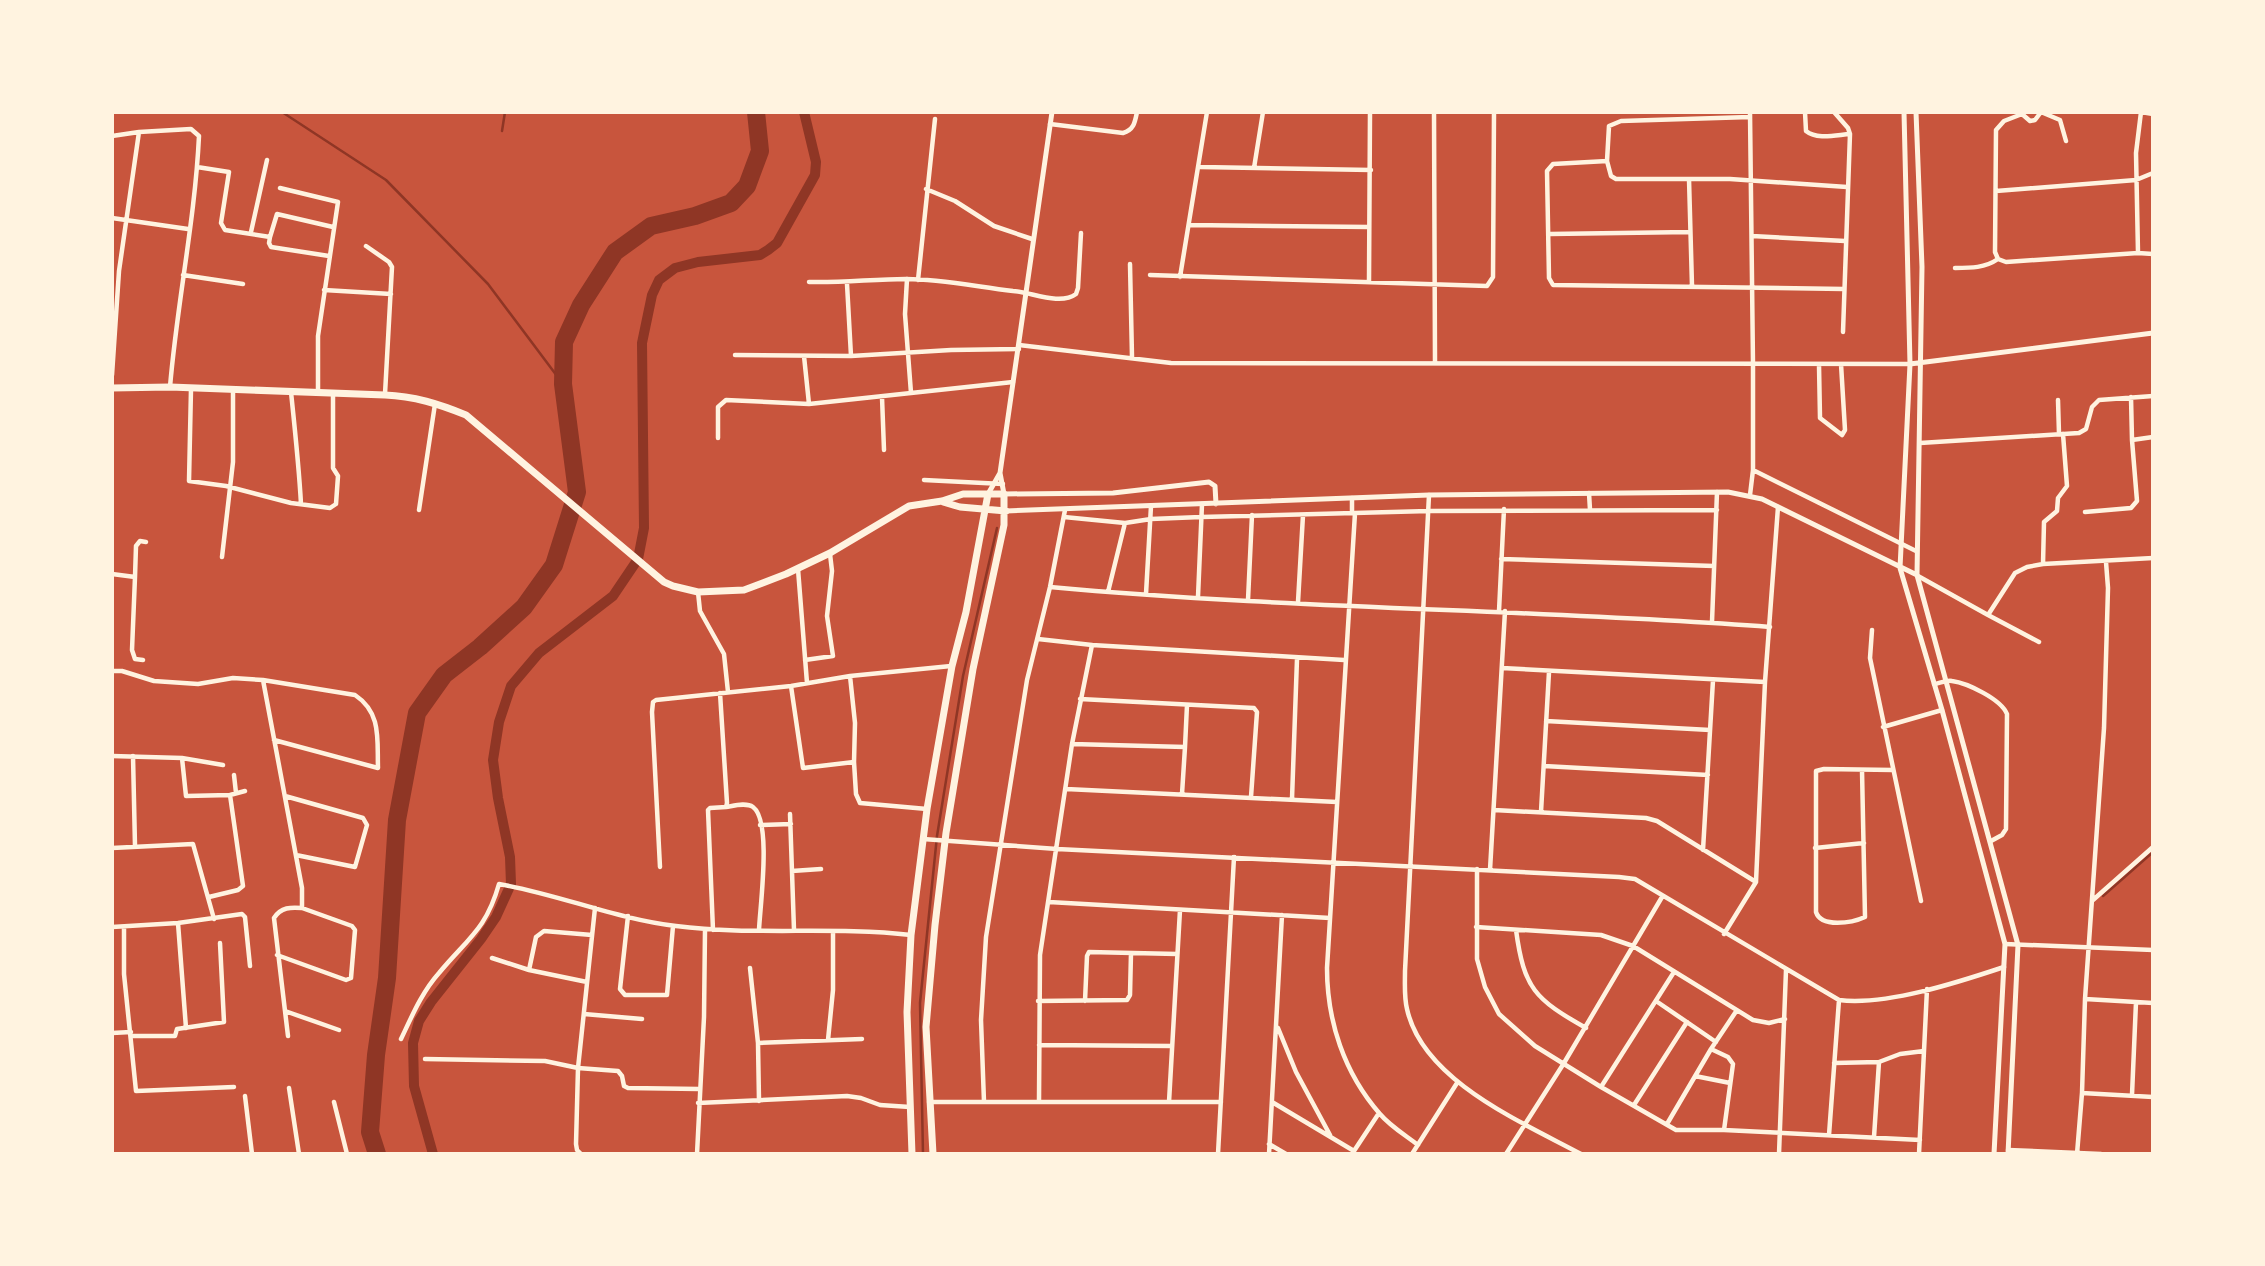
<svg xmlns="http://www.w3.org/2000/svg" width="2265" height="1266" font-family="Manrope,sans-serif">
<rect width="100%" height="100%" fill="#c8553d"/>
<g fill="none" stroke-linecap="round" stroke-linejoin="round">
<path stroke="#8f3625" stroke-width="2.5" d="M282,112L386,180L488,284L563,384
M502,131L505,112
M2103,896L2153,852
M923,1154L920,1003L937,836L963,676L997,528"/>
<path stroke="#8f3625" stroke-width="10" d="M433,1154L414,1086L413,1043L419,1021L431,1002L481,939L496,917L511,884L510,857L498,798L493,760L499,722L511,686L539,653L613,596L638,559L644,528L642,343L652,295L659,280L675,268L698,262L760,255L768,250L777,243L815,175L816,162L804,112"/>
<path stroke="#8f3625" stroke-width="18" d="M377,1154L370,1132L376,1055L387,978L397,820L417,713L444,675L480,647L524,607L554,565L577,492L563,384L564,342L581,305L615,252L651,226L695,216L731,203L747,186L760,151L756,112"/>
<path stroke="#fff3e0" stroke-width="4.5" d="M1434,112L1435,363
M1750,112L1753,364V470L1750,495
M1805,112L1806,131C1817,140 1836,135 1850,134
M1834,112L1848,128L1850,134L1843,332
M2041,112L2060,120L2066,141
M2141,112L2153,114
M2022,114L2030,121L2035,120L2041,112
M1750,117L1621,121L1609,126L1607,161L1611,176L1616,179H1730L1847,187
M1050,124L1123,133C1134,130 1135,122 1137,112
M112,136L139,132L191,129L199,136C195,220 177,303 170,387
M1607,161L1553,164L1547,171L1549,278L1553,285L1844,289
M197,167L229,172L221,223L225,230L270,237L269,243L271,247L329,256
M1200,167L1371,170
M1254,168L1263,112
M1689,179L1692,286
M280,188L338,202L318,336V393
M926,189L955,201L994,226L1032,239
M1996,191L2136,180L2153,173
M112,218L188,229
M1189,225L1369,227
M251,232L267,160
M1550,234L1690,232
M1752,236L1845,241
M270,237L277,214L333,227
M366,246L389,262L392,267L385,394
M2138,253L2136,153L2141,112
M1998,259L1995,252L1996,130L2004,121L2022,114
M1998,259L2006,262L2138,253L2153,254
M1130,264L1132,357
M1955,268C1971,268 1985,268 1998,259
M183,275L243,284
M1150,275L1487,286L1493,277L1494,112
M1180,277L1207,112
M907,279L905,314L911,393
M918,280L935,119
M1369,281L1370,112
M809,282C842,283 874,279 906,279C941,279 978,287 1013,291C1031,292 1060,306 1076,294L1078,288L1081,233
M847,284L851,356
M324,290L391,294
M1019,345L1171,363L1910,364
M735,355L851,356L951,350L1019,349
M804,356L809,404
M1819,365L1820,418L1842,435L1845,430L1841,364
M112,375L119,271L139,132
M191,389L189,481L226,486L291,503L330,508L336,504L338,476L333,468V394
M291,392C295,430 299,467 301,504
M882,397L884,450
M2058,400L2059,434
M718,438V407L726,400L809,404L1013,382
M2132,440L2153,437
M1920,443L2079,433L2086,429L2092,407L2099,400L2153,396
M1753,470L1916,551
M924,480L1003,484
M1589,493L1590,510
M1429,495L1405,971C1405,984 1404,997 1407,1009C1423,1081 1522,1122 1581,1154
M419,510L435,404
M2085,512L2131,508L2137,501L2132,440L2131,397
M1352,513V498
M1355,513L1327,968C1327,1021 1344,1073 1380,1114C1390,1126 1405,1135 1418,1145
M1064,517L1125,523L1151,519L1201,517L1429,511L1717,510
M222,557L233,462V391
M1501,559L1714,566
M2043,564L2044,522L2057,511L2058,498L2067,486L2063,434
M798,569L807,683
M112,574L135,577L132,650L135,659L143,660
M1918,576L1988,615L2015,573L2027,567L2043,564L2153,558
M135,577L136,546L140,541L146,542
M1050,587C1290,609 1530,609 1770,627
M698,592L700,611L724,654L728,692
M1108,592L1125,523
M1146,594L1151,506
M1198,597L1202,504
M1248,600L1252,515
M1298,602L1303,515
M1499,611L1504,509
M1988,615L2039,642
M1712,622L1717,492
M1872,630L1870,658L1921,901
M1038,639L1092,645L1344,660
M805,660L833,656L827,616L832,571L830,554
M1502,668L1765,682
M112,671H122L154,681L198,684L233,678L263,680L302,888V908C291,907 281,907 274,918L285,1011L339,1030
M263,680L355,695C382,713 377,740 378,768L274,740
M1934,684C1940,683 1946,680 1952,681C1967,683 2001,699 2007,714L2006,829L2002,835L1991,841
M791,686L803,768L854,762L855,723L850,676
M1080,699L1254,708L1257,712L1251,797
M1546,721L1710,730
M1883,727L1942,710
M1072,744L1185,747L1187,705
M112,756L182,758L223,765
M133,756L135,846
M182,758L186,796L230,795L245,791
M854,762L856,794L860,803L927,809
M1544,766L1708,775
M1862,770L1865,917C1852,923 1821,928 1816,912V771L1824,769L1893,770
M234,775L236,793
M1066,789L1337,802
M1182,794L1185,747
M285,796L363,818L367,825L355,867L296,855
M1292,799L1297,659
M726,807C733,806 746,802 753,807C772,821 760,906 759,930
M1494,810L1646,818L1657,821L1756,882
M1541,812L1549,672
M790,814L794,930
M760,825L791,824
M923,839L1057,849L1619,877L1635,879L1839,1000C1886,1006 1959,982 2004,967
M112,848L193,844L214,919
M1815,848L1864,843
M1703,850L1713,680
M660,867L652,712L653,702L656,700L791,686L850,676L951,666
M1477,869V959L1485,987L1499,1014L1535,1046L1601,1087L1676,1130H1724L1920,1140
M1490,870L1505,611
M792,871L821,869
M209,897L238,890L243,886L230,795
M2093,900L2153,847
M1049,902L1330,918
M628,916L620,989L625,995H667L673,926
M178,923L186,1028
M112,927L178,923L242,914L245,917L250,966
M124,927V974L136,1091L234,1087
M1476,927L1601,935L1633,946L1753,1020L1769,1023L1785,1019
M713,930L708,810L710,808L726,807L727,803L720,693
M1516,930C1524,989 1535,999 1586,1028
M1724,934L1756,882L1765,682L1778,507
M2005,944L2153,950
M277,955L346,980L351,978L355,930L352,926L302,908
M492,958L529,970L587,982
M750,968L758,1043L759,1101
M529,970L536,937L544,931L592,935
M2085,999L2153,1003
M1038,1001L1127,1000L1130,995L1131,953
M1085,1001L1087,956L1089,952L1177,954
M1656,1001L1716,1042
M285,1011L288,1036
M584,1014L642,1019
M1278,1028L1296,1072L1330,1135
M112,1033L131,1032
M132,1036H175L177,1029L224,1022L220,943
M401,1039C412,1016 422,992 439,973C467,939 486,930 499,884C558,894 616,919 676,926C753,936 833,926 911,935
M828,1040L833,990V932
M758,1043L862,1039
M1039,1045L1172,1046
M1711,1049L1728,1057L1733,1064L1724,1130
M425,1059L545,1061L578,1068L618,1071L622,1076L624,1086L628,1088L699,1089
M1834,1063L1879,1062L1900,1054L1924,1051
M1695,1076L1730,1083
M1601,1087L1674,972
M289,1088L299,1154
M2082,1093L2153,1097
M2132,1095L2136,1002
M245,1096L252,1154
M334,1102L347,1154
M929,1102H1221
M984,1102L981,1020L986,937L1027,680L1050,587L1065,510
M1039,1102L1040,955L1072,744L1092,645
M1169,1102L1180,910
M1272,1102L1354,1151
M698,1103L847,1096L861,1098L880,1105L910,1107
M1634,1105L1687,1022
M1667,1124L1711,1049L1737,1010
M1829,1135L1839,1000
M1874,1137L1879,1062
M1269,1144L1286,1154
M2008,1150L2101,1154
M581,1154L577,1150L576,1144L578,1068L595,908
M697,1154L704,1017L705,930
M1218,1154L1234,857
M1269,1154L1282,915
M1352,1154L1379,1113
M1412,1154L1457,1083
M1506,1154L1564,1063L1662,897
M1779,1154L1786,970
M1919,1154L1927,989
M2077,1154L2082,1093L2085,999L2104,728L2108,588L2106,562"/>
<path stroke="#fff3e0" stroke-width="5" d="M1904,112L1910,364L1900,568L1942,710L2005,944L1994,1154
M1916,112L1922,267L1917,575L2018,945L2008,1154
M1910,364L2153,333
M1000,473L1004,494L1113,493L1209,482L1215,486L1216,504
M988,494L1000,473L1052,112
M1006,511L1429,495L1728,492L1762,499L1917,575"/>
<path stroke="#fff3e0" stroke-width="7" d="M112,388L170,387L385,395C414,396 439,404 466,415L664,582L673,586L698,592L744,590L786,574L830,553L909,506L942,501L963,494H1004V525L973,669L946,833L935,925L926,1027L933,1154
M943,502L960,507L1006,511
M912,1154L907,1012L911,935L927,809L952,666L966,612L988,494"/>
</g>
<rect width="2265" height="1266" fill="none" stroke="#fff3e0" stroke-width="228"/>
</svg>
